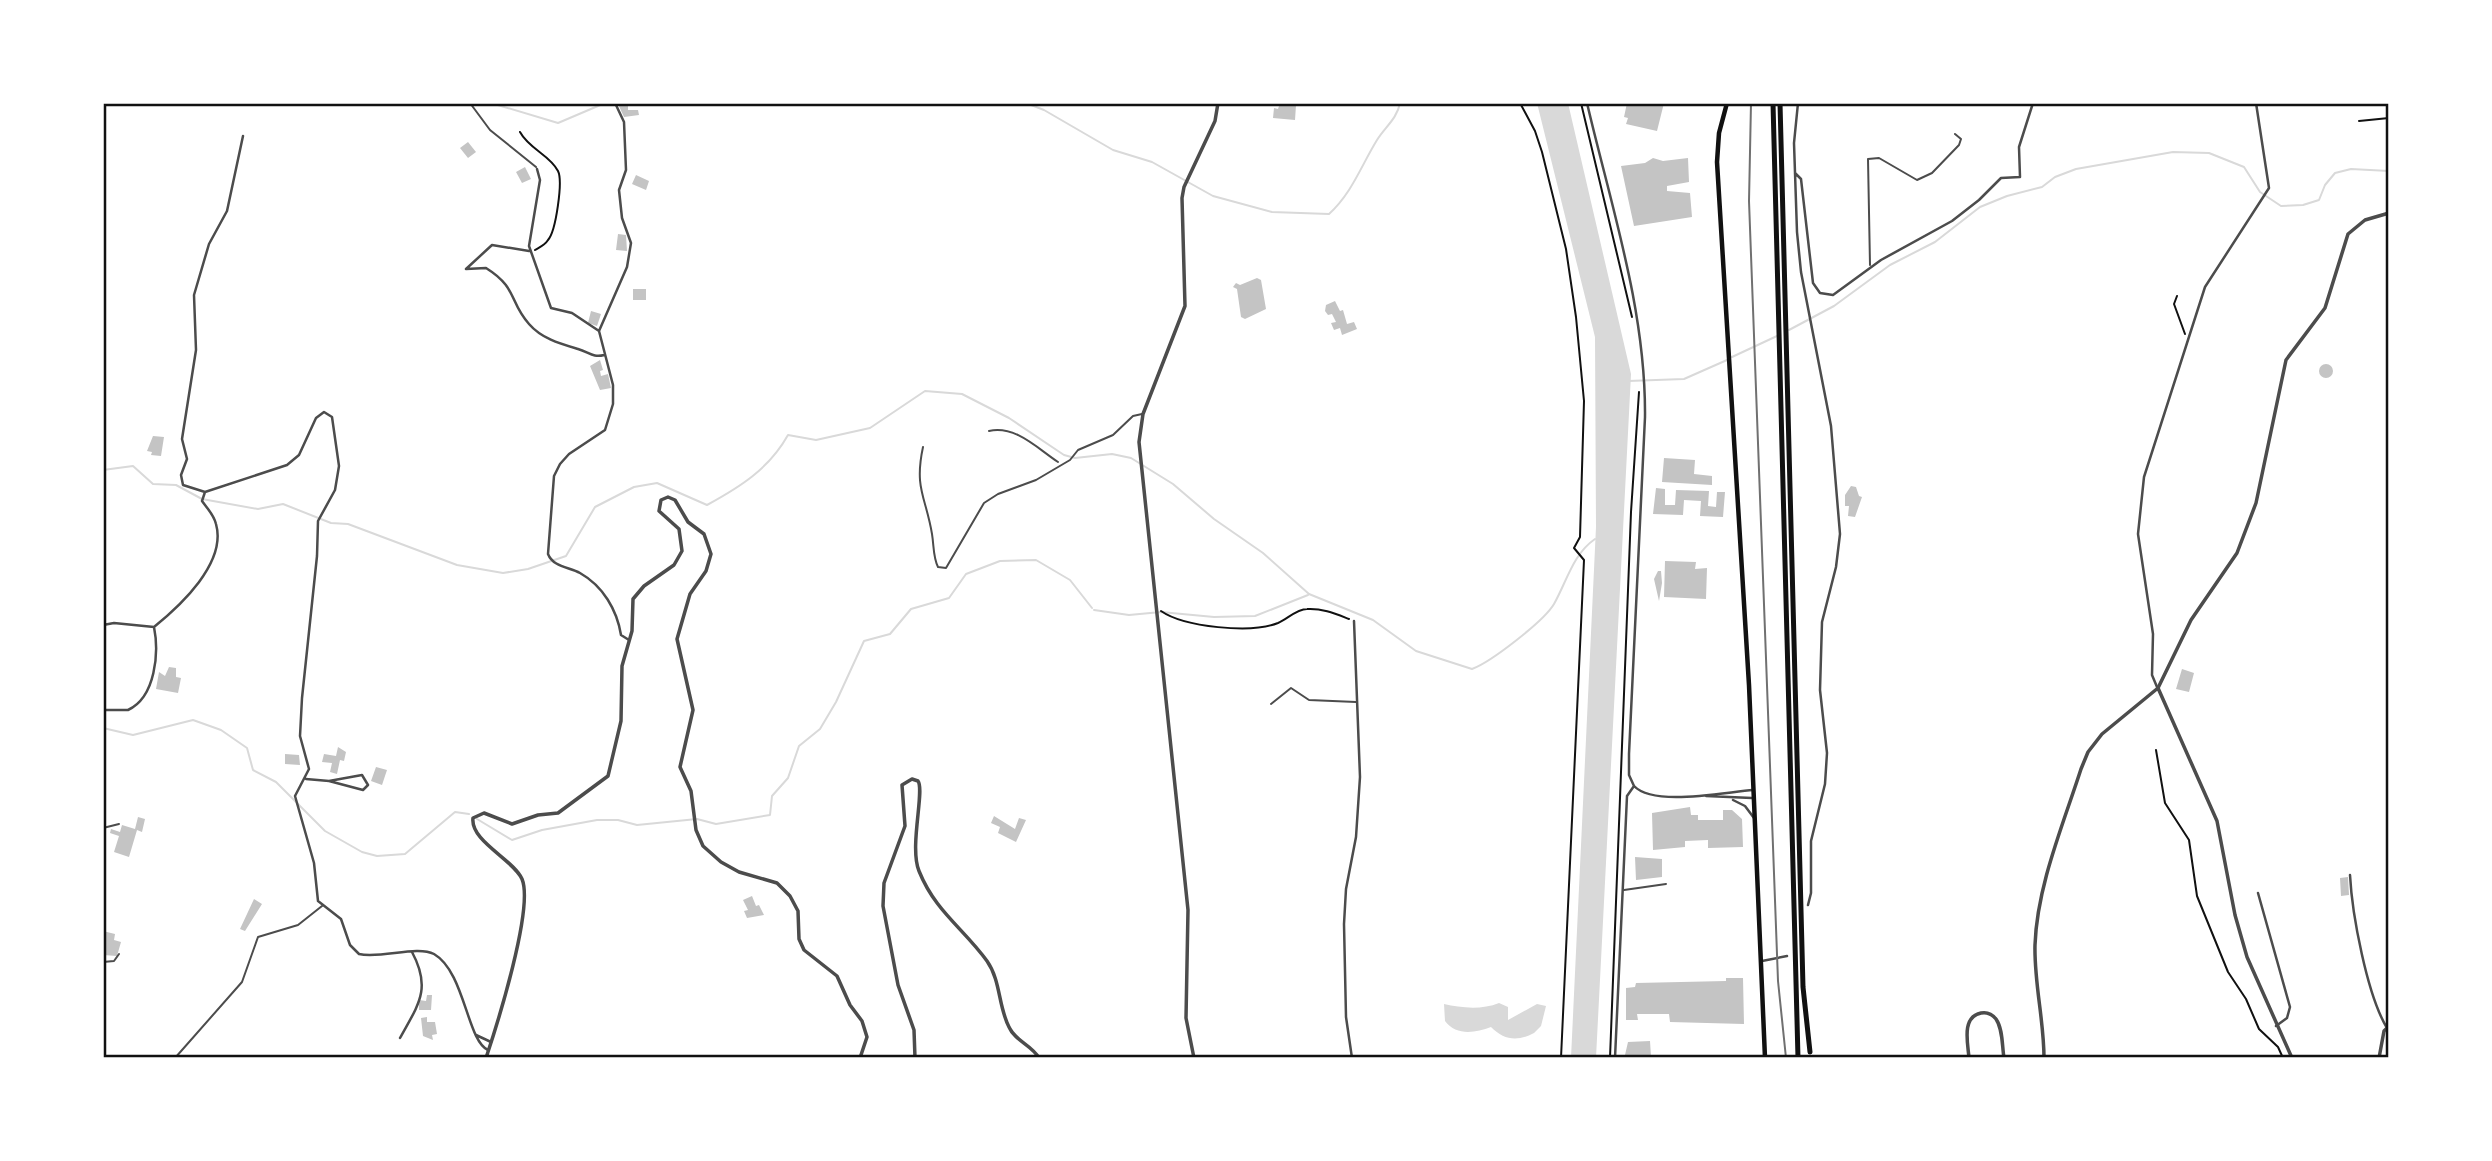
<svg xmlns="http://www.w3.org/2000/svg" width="2492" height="1161" font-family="'PT Sans Narrow',sans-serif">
<rect width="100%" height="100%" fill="#fff"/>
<path fill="#d9d9d9" d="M1537,103H1568L1631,374L1596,1058H1571L1596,527L1595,337Z
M1499,1003L1508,1007V1020L1537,1004L1546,1006L1541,1026L1534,1033C1517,1042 1504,1040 1491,1027C1475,1033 1456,1036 1445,1021L1444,1004C1461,1008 1482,1010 1499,1003Z"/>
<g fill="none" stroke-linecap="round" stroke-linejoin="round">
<path stroke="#d9d9d9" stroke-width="2" d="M491,103L558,123L605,103
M1026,103L1044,110L1113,150L1152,162L1213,196L1272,212L1329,214C1352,193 1361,166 1377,140C1385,127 1397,119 1400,103
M1789,330L1834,306L1890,265L1935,242L1980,207L2007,196L2042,187L2055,177L2076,169L2173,152L2209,153L2244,167L2260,192L2281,206L2303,205L2319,200L2325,185L2335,173L2351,169L2389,171
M1732,357L1777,336
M1628,381L1684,379L1727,360
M103,470L133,466L153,484L176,485L202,499L258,509L283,504L331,523L348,524L457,565L503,573L528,569L566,556L595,507L634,487L657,483L707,505C740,487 769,469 788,435L816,440L870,428L925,391L962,394L1009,418L1064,455L1075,458L1112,454L1131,458L1173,484L1214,519L1263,553L1309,594L1373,620L1416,651L1472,669C1491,662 1544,621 1554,604C1567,581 1573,554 1595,539
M1094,610L1129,615L1161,612L1214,617L1255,616L1308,595
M103,728L133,735L193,720L221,730L247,748L253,770L276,782L325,831L362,852L377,856L405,854L455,812L469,814
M477,819L512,840L542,830L597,820H618L637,825L697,819L716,824L770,815L772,796L788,778L799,746L820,729L836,702L864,641L890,634L911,609L949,598L966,574L1000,561L1036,560L1070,580L1092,608"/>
</g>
<path fill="#c4c4c4" d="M621,103H628V110H638L639,115L624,117L619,106Z
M1280,103L1296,105L1295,120L1273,118L1274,108L1278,109Z
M1627,103H1664L1657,131L1626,124L1628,118L1624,117Z
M468,142L476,152L468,158L460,148Z
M1653,158L1663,161L1688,158L1689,182L1667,186V191L1690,193L1692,217L1634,226L1621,166L1645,163Z
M525,167L531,179L522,183L516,172Z
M636,175L649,181L646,190L632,184Z
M618,234L626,235L627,251L616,250Z
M1257,278L1261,280L1266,309L1245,319L1241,317L1237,289L1233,287L1236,283L1240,285Z
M633,289H646V300H633Z
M1335,301L1340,311L1343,310L1347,324L1354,322L1357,329L1342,335L1340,328L1334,330L1331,323L1336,322L1332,314L1328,315L1325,311L1326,305Z
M591,311L601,314L597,326L588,323Z
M600,360L603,370L600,371L601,376L608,374L611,388L600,390L590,366Z
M2319 371a7 7 0 1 1 14 0a7 7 0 1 1-14 0Z
M153,436L164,437L161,456L151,455L152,452L147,451Z
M1664,458L1695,460L1694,474L1712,476V485L1662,482Z
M1851,486L1856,487L1859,496L1862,497L1855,517L1848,516L1849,506H1845V495Z
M1656,488L1665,489V505H1675L1676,490L1709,491L1708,506L1716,507L1717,492H1725L1723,517L1700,516L1701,501L1684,500L1683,515L1653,514Z
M1665,561L1696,562L1695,569L1707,568L1706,599L1664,597Z
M1658,571H1661L1662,583L1659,601L1654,579Z
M169,667L176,668V677L181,678L178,693L156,689L159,672L165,676Z
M2182,669L2194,673L2189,692L2176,689Z
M338,747L346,752L344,761L340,760L337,774L330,772L332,763L322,762L324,754L336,756Z
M285,754L299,755L300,765L285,764Z
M376,767L387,770L382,785L371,781Z
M1690,807L1691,815H1698V820H1723V810H1732L1742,819L1743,847L1708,848V840L1685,841V847L1653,850L1652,813Z
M994,816L1015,829L1019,818L1026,820L1016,842L998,833L1000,827L991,823Z
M138,817L145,819L142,832L137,830L129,857L114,852L119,836L110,833L111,829L120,832L122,825L135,829Z
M1635,857L1662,859V877L1636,880Z
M2348,877L2349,895L2341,896L2340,878Z
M752,896L756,906L759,905L764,915L747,918L744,911L748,910L743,900Z
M254,899L262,904L245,931L240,929Z
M103,931L115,934L114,940L121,942L117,956L103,955Z
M1726,978H1743L1744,1024L1670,1022L1669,1014H1637L1638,1020H1626V988L1635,987L1636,983L1726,981Z
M427,995H432L431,1010H419V1000L426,1001Z
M427,1017V1022H435L437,1034L432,1035L433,1040L423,1036L421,1018Z
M1650,1041L1651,1057L1628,1058L1625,1055L1628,1042Z"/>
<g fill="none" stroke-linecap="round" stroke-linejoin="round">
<path stroke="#111" stroke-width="2" d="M1520,103L1535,131L1542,152L1566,249L1576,317L1584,401L1580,537L1574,548L1584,560L1561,1058
M1581,103L1632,317
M948,105L951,103
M2359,121L2389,118
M520,132C529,149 550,155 558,171C563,181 556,231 548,240C545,245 540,247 535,250
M2177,296L2174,304L2185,334
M1161,611C1184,627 1251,634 1278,623C1287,619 1297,609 1307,609C1322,608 1336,614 1349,619
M2156,750L2165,803L2189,840L2197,896L2228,972L2246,999L2259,1029L2278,1047L2283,1058
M1610,1058L1631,512L1639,392"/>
<path stroke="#4c4c4c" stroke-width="2" d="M470,103L490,130L536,167
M1870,265L1868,159L1879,158L1917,180L1932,173L1959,145L1961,139L1955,134
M989,431C1015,425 1037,448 1058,462
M923,447C914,489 926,497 932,534C934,546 933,557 938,567L946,568L984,503L998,494L1036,480L1070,460L1078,450L1113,435L1133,416L1142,414
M1271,704L1291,688L1309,700L1356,702
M103,828L119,824
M1624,890L1666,884
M103,962L114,961L119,954
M175,1058L242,982L258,937L298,925L322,906"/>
<path stroke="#4c4c4c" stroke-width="2.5" d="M1587,103C1611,206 1646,310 1645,417L1629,754V775L1634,786
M1798,103L1794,143L1797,232L1801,272L1831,426L1840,534L1836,567L1822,622L1820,690L1827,753L1825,784L1811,841V893L1808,905
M616,105L624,122L626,170L619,190L622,218L631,243L627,267L599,331L613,385V404L605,430L569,454L560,464L554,476L548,554C553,567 569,567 580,573C603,586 617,610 621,635L629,640
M243,136L227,211L209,244L194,295L196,350L182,439L187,459L181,475L183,485L205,492L287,465L299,455L316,418L324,412L332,417L339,466L335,490L318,521L317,556L302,698L300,736L309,769L295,796L314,863L318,901L341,919L350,945L359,954C381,959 417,945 434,954C465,972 467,1041 488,1050
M537,169L540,180L529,246L551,308L572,313L599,331
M1795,173L1801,179L1813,283L1820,293L1833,295L1881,260L1952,221L1979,200L2001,178L2020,177L2019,147L2033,103
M466,269L486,268C518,288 509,302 529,324C542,339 561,344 578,349C589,352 593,358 604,355
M466,269L492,245L529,251
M103,625L114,623L154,627
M2157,687L2152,675L2153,634L2138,534L2144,477L2205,287L2269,188L2256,103
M103,710H128C156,697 159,652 154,627C180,606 227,563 216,524C214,515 207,508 202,501L205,492
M306,779L329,781L362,775L368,785L363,790L329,781
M1634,786C1654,807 1725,792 1753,790
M1706,796L1752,798
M1733,800L1745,806L1754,818
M2350,875C2352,914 2367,995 2387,1028
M2258,893L2290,1007L2287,1018L2276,1026
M1762,961L1787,956
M476,1035L491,1042
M400,1038C418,1005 432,989 412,952
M1352,1058L1346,1017L1344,924L1346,889L1356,837L1360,777L1354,621
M1615,1058L1627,796L1634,786"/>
<path stroke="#4c4c4c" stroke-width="3.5" d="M2158,688L2217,821L2235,915L2247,957L2292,1058
M486,1058C497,1025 534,908 522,879C514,860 470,841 473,818L484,813L512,824L538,815L558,813L608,776L621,721L622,666L632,631L633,599L644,586L674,565L682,551L679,529L659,511L661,500L668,497L675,500L688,522L704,534L711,554L706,571L690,594L677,639L693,710L680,767L691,791L696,830L703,846L721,862L739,872L777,883L790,896L798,911L799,939L804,950L837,976L850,1005L862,1021L867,1037L860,1058
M915,1058L914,1030L898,985L883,906L884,883L905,826L902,785L912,779L918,781C925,790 909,847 919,871C935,911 963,928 987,961C1001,981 998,1006 1009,1027C1015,1041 1032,1045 1039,1058
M1194,1058L1186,1018L1188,910L1139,442L1143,414L1185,306L1182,198L1184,187L1215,121L1218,103
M1969,1058C1968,1044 1961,1017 1981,1013C1986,1012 1992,1014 1996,1019C2003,1029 2002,1046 2004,1058
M2044,1058C2044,1020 2034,983 2035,945C2037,886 2063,825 2081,769L2088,752L2102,734L2158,688L2191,620L2237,553L2256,503L2286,360L2325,308L2348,234L2365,220L2389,213
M2379,1058L2384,1031L2389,1026"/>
<path stroke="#111" stroke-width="4.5" d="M1727,103L1719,133L1717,162L1749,685L1765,1058"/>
<path stroke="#111" stroke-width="5" d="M1773,103L1798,1058
M1780,103L1803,987L1810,1052"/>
<path stroke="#707070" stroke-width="2" d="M1751,103L1749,201L1778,981L1786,1058"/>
</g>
<rect width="2492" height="1161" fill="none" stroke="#ffffff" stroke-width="210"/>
<rect x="105" y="105" width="2282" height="951" fill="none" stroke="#111" stroke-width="2.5"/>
</svg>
